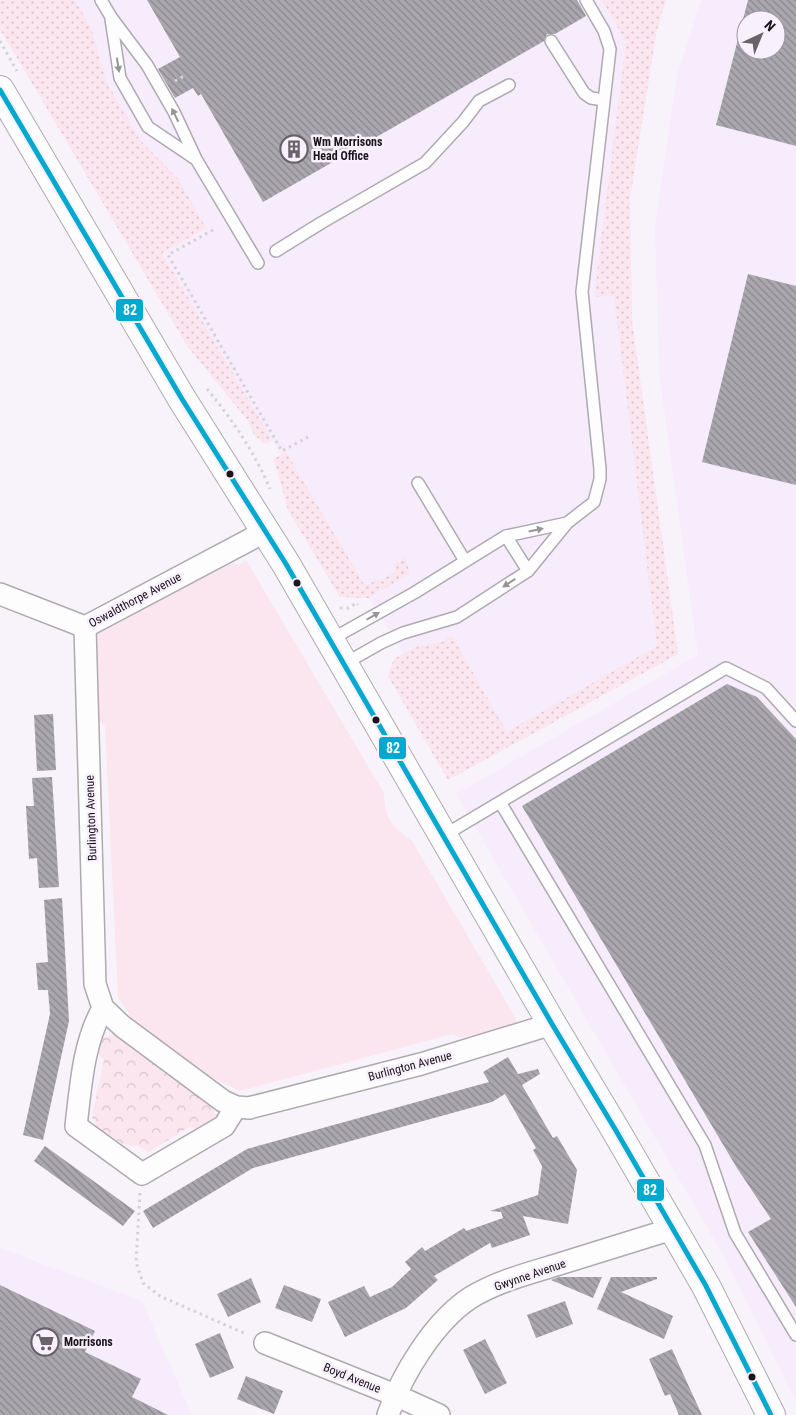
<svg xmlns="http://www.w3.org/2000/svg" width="796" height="1415" font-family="'Roboto Condensed',sans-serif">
<defs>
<pattern id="park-crowns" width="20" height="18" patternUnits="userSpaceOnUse" patternTransform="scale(1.25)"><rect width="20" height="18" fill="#fbe5ee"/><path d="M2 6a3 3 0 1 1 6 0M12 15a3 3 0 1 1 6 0" fill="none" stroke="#d7c4cc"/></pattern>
<pattern id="garden-dots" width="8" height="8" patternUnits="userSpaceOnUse" patternTransform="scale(1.25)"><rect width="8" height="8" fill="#fbe5ee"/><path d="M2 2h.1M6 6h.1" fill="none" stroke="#d7c4cc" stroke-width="1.8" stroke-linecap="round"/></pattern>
<pattern id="building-back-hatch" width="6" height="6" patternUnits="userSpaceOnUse" patternTransform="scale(1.25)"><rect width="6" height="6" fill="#aaa8ae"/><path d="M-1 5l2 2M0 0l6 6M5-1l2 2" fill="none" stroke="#8a888d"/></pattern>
</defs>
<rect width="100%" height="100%" fill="#f8f3fa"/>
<path fill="#f6ecfc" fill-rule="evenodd" d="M0,0H666L656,34L630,198L632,321L678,654L448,780L388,676L394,659L403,653L369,598L340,597L288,510L274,459L281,454L273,441L266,444L254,435L249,422L188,347L0,29Z
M701,0H796V1402L723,1255L456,794L698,655L659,373L655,225L677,76ZM746,20H776V50H746Z
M0,1248L142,1301L192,1415H0Z"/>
<path fill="#fbe5ee" d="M246,560L384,793C385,820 391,826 412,841L519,1024L460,1038L452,1034L240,1091L193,1069L139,1029L118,997L105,726L98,720L93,647L98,630L233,563L239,565Z"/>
<path fill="url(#park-crowns)" d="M114,1035H118L215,1108V1120L201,1130L189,1127L149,1152L137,1146L123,1144L98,1128L92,1117L104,1060L96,1052L103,1038Z"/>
<path fill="url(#garden-dots)" d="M0,0H75L91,28L106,81L140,140L179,180L206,228L162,253L272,440L266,444L254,435L249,422L188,347L0,29Z
M602,0H666L656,34L630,198L632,321L678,654L448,780L388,676L394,659L415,647L442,642L452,636L507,732L657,646L614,295L595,297L596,282L626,42Z
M286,452L365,586L380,578L382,580L395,572L394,564L405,558L410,573L369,598L340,597L288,510L274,459Z"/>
<path fill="url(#building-back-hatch)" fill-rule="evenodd" d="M147,0H577L586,16L555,34H547L544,41L263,202L201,94L198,96L193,88L175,98L158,69L180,57Z
M748,0H796V146L716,125ZM746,20H776V50H746Z
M748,274L796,286V485L702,462Z
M727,684L757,697L796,739V1307L748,1232L771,1219L737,1168L522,806Z
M53,714L56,770L37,771L34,715Z
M52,777L59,887L39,888L37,858L29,859L26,806H34L32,778Z
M62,898L69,1021L43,1140L23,1135L50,1014L48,990H38L36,963L48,962L44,900Z
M508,1057L518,1074L538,1069L540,1074L522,1085L553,1138L557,1136L577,1170L568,1224L523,1216L530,1235L492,1248L490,1243L434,1276L438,1280L406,1308L345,1337L328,1302L364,1286L370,1297L392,1287L411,1269L405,1262L422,1247L425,1251L464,1228L466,1231L503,1218L501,1212L490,1211L538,1195L542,1166L533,1150L536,1148L505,1094L492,1102L253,1168L153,1228L143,1211L247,1149L489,1082L483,1072Z
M45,1146L135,1211L123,1226L34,1161Z
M559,1277H602L593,1298L551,1280Z
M611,1277H657V1279L621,1292L673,1316L664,1339L597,1309Z
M251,1278L261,1302L228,1317L217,1294Z
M0,1285L95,1331L85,1352L141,1379L132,1397L168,1415H0Z
M284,1285L321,1299L312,1322L275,1308Z
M565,1301L573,1324L536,1338L527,1315Z
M220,1333L234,1368L210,1378L195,1344Z
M485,1339L507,1383L485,1394L463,1350Z
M672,1349L680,1367L702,1415H679L670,1394L665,1396L649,1359Z
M246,1376L283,1391L274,1414L237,1399Z"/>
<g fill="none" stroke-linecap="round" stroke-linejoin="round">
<g stroke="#aeaab0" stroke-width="14">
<path id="service" d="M101,0L111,17L147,65L174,112L196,159L258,263
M111,19L120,78L148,127L194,158
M551,41L584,93L591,98L604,100
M276,251L321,223L425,163L463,122L479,101L509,85
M418,483L465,561
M506,536L528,571
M330,640L414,593L506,536L567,523
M344,664L381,643L403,633L457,617L528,571L567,523L594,502L600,479V469L582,292L610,49L604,31L586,0
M500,802L705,1145L735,1233L796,1335
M443,836L726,668L766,688L796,721"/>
</g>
<g stroke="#aeaab0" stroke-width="24">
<path id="minor" d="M0,594L85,627L266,531
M85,627L95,984L103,1008L122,1026L223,1101L236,1107L249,1108L421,1064L552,1024
M103,1008C83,1044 81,1085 76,1126L142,1174L224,1126L236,1107
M265,1343L395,1395L439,1415
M388,1415C402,1374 434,1322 470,1298C496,1282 526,1274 556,1265C595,1253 633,1241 672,1229"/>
</g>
<g stroke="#aeaab0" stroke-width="30">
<path id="tertiary" d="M0,90L182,399L286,564L552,1024L615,1129L706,1286L771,1415"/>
</g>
<path stroke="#d3d2d5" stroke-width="3" stroke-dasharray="2.5 4" stroke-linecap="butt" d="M0,41L17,71
M175,81L186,75
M213,230L168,255L282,451L308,437
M207,389C232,419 255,453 270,489
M340,608H348L357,603L358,605
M140,1193L136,1262L143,1283L160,1296L246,1334"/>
<use href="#service" stroke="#fefdfe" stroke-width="11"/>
<use href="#minor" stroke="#fefdfe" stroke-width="21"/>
<use href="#tertiary" stroke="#fefdfe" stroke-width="28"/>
<g stroke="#f9f0fd" stroke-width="9">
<path id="bus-1" d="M0,90L182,399L286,564L552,1024L615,1129L706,1286L771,1415"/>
</g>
<use href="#bus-1" stroke="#00a9ce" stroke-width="5"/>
</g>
<defs><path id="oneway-solid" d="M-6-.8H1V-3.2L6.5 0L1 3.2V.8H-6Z" transform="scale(1.25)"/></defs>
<g fill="#979598">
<use href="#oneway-solid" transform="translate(118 65) rotate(81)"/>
<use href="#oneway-solid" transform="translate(175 115) rotate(-116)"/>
<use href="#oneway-solid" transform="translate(536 530) rotate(-12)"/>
<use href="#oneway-solid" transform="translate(509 583) rotate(147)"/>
<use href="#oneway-solid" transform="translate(373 616) rotate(-30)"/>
</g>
<defs>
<g id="building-ring" transform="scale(1.4375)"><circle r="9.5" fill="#f9f0fd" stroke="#676369" stroke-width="1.5"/><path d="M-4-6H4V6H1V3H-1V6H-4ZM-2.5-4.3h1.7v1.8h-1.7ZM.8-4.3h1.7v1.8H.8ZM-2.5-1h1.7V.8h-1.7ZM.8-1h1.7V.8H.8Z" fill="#676369"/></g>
<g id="supermarket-ring" transform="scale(1.4375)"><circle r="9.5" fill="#f9f0fd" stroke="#676369" stroke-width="1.5"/><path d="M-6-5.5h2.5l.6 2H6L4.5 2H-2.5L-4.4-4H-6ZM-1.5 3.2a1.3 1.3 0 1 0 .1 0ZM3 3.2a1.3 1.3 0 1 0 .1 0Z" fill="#676369"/></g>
</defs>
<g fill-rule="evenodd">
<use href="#building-ring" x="294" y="149"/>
<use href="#supermarket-ring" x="45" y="1342"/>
</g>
<g fill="#19151b" stroke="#f9f0fd" stroke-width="2">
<circle cx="230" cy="474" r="4.5"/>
<circle cx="297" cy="583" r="4.5"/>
<circle cx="376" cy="720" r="4.5"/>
<circle cx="752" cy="1377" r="4.5"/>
</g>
<g text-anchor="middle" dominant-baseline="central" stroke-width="5" stroke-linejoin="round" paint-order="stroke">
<g font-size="12" font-weight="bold" fill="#19151b" stroke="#f9f0fd" text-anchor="start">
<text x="313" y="142">Wm Morrisons<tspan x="313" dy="14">Head Office</tspan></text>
<text x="64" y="1342">Morrisons</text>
</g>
<g font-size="12" fill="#19151b" stroke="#f9f0fd">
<text transform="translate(135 600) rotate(-28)">Oswaldthorpe Avenue</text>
<text transform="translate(91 818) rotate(-92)">Burlington Avenue</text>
<text transform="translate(410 1066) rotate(-15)">Burlington Avenue</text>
<text transform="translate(530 1275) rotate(-19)">Gwynne Avenue</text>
<text transform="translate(352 1378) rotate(22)">Boyd Avenue</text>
</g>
</g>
<g stroke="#f9f0fd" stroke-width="2">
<rect x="115" y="298" width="29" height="24" rx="5" fill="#00a9ce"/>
<rect x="378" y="736" width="29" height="24" rx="5" fill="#00a9ce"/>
<rect x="636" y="1178" width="29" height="24" rx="5" fill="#00a9ce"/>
</g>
<g font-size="14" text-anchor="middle" font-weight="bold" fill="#fff">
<text x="130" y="315">82</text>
<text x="393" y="753">82</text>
<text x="650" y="1195">82</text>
</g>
<g transform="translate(761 35) rotate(44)"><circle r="24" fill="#f9f0fd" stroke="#9f98a3"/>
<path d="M0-4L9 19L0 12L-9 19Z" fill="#676369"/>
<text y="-8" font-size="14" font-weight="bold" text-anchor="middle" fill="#19151b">N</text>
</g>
</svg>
